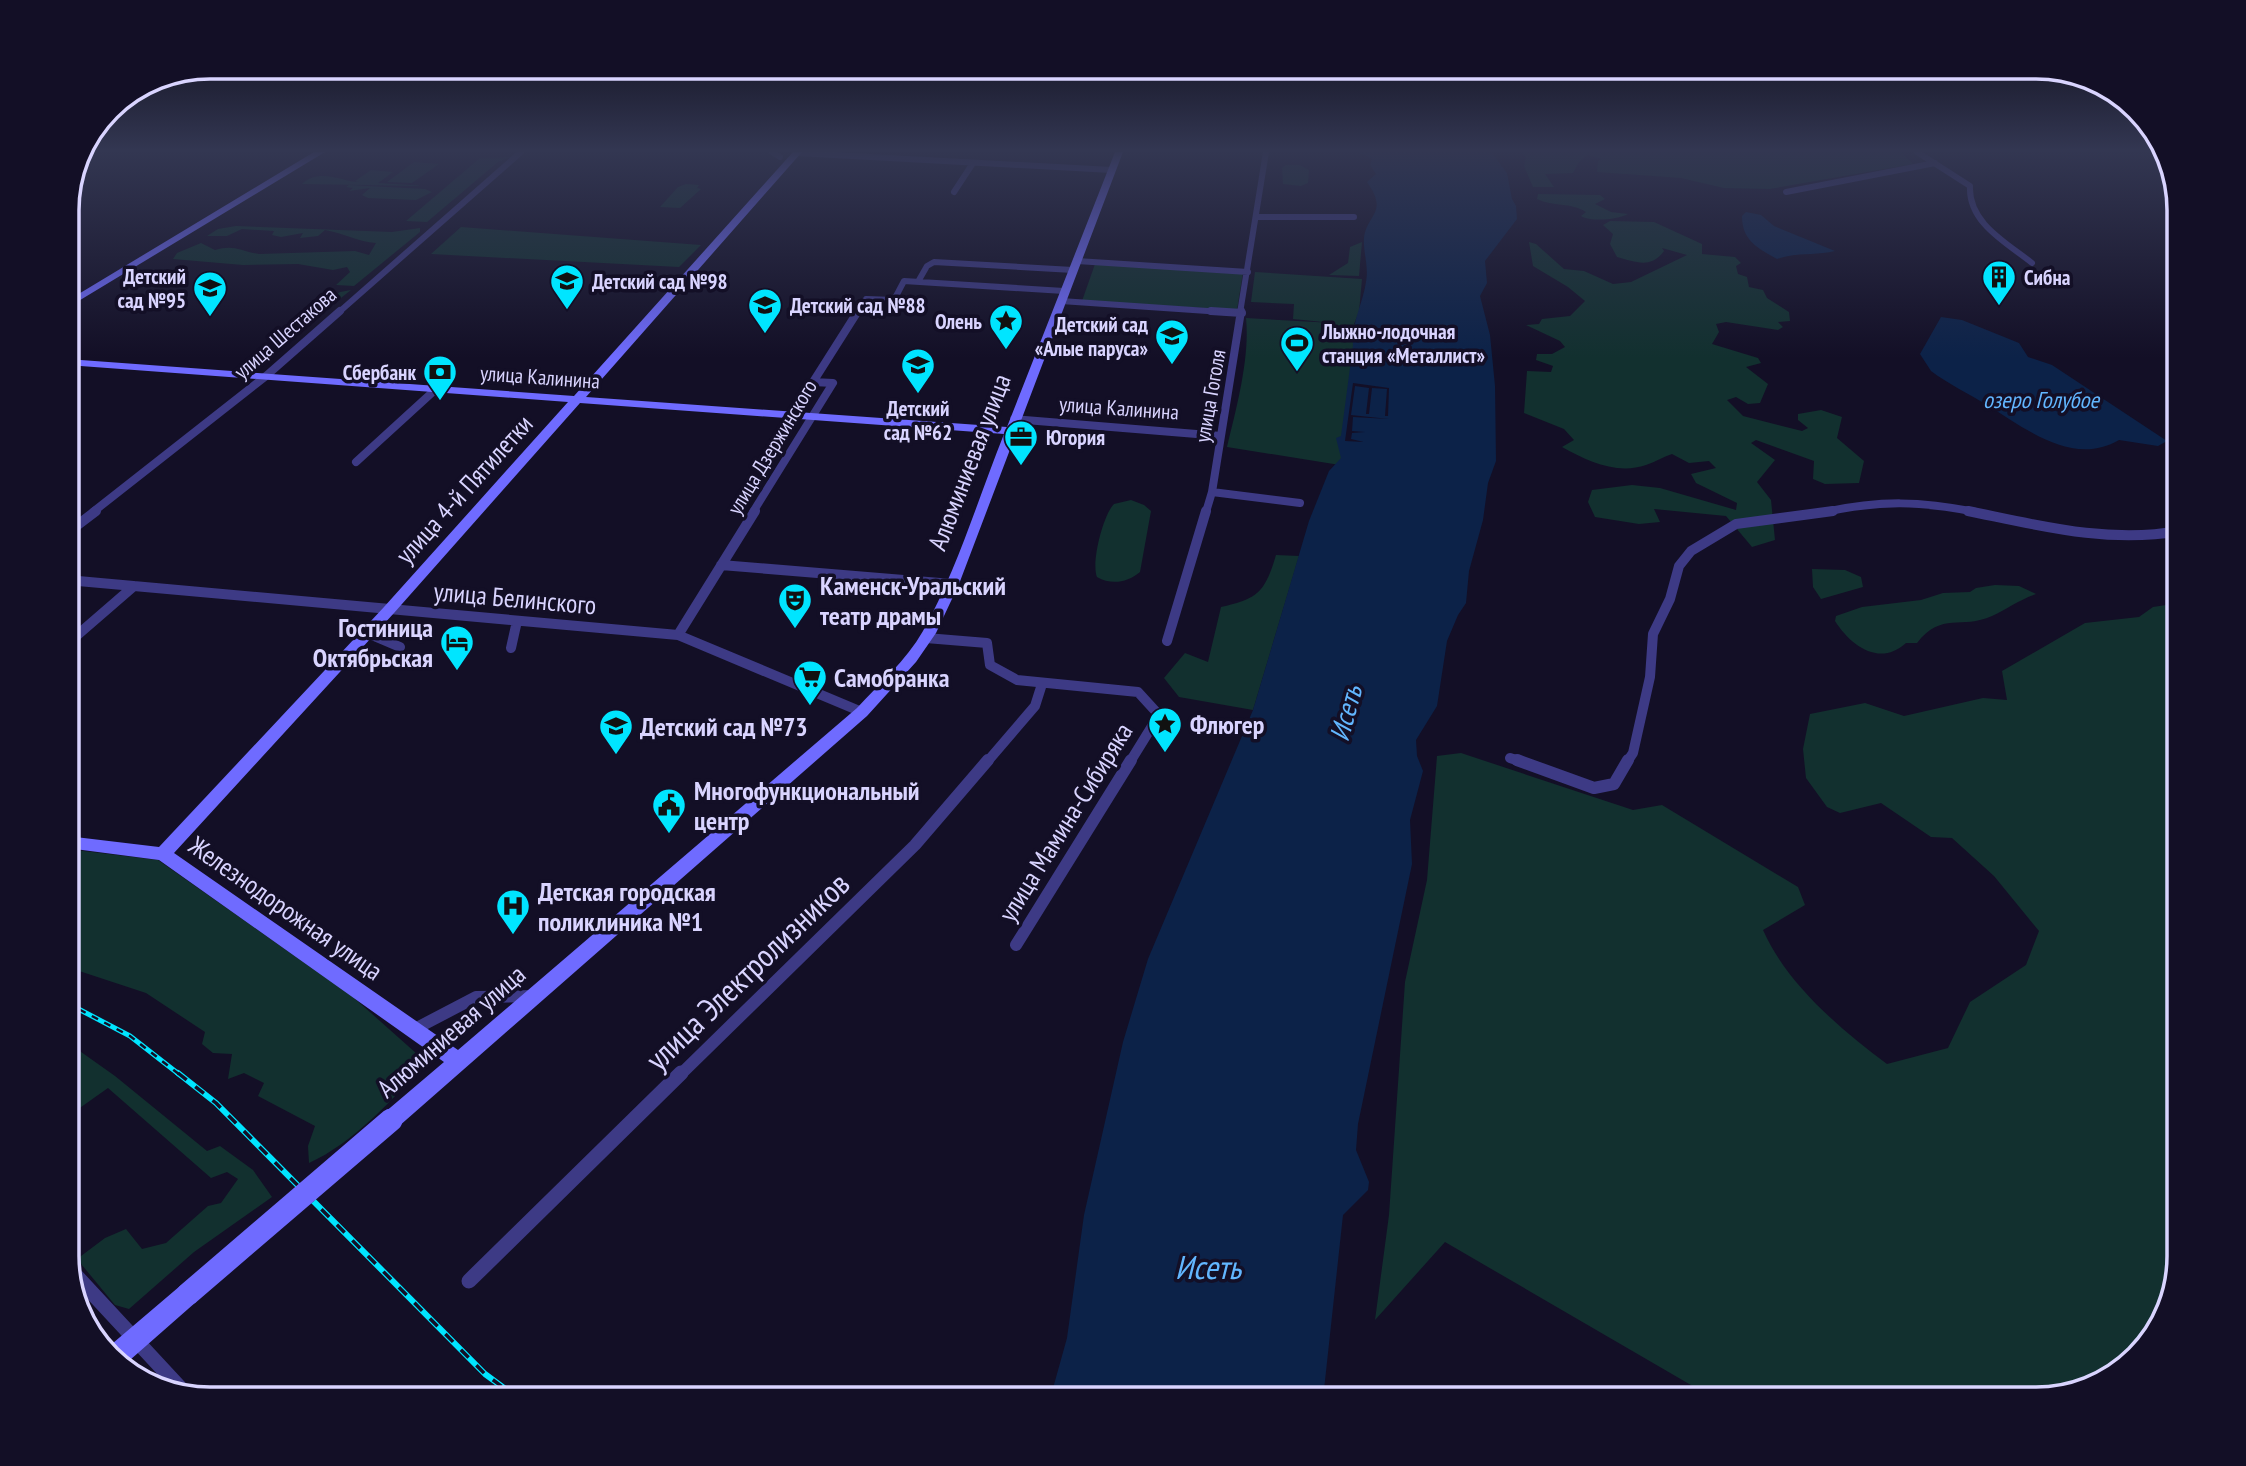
<svg xmlns="http://www.w3.org/2000/svg" width="2246" height="1466" font-family="'PT Sans Narrow',sans-serif">
<rect width="100%" height="100%" fill="#130f26"/>
<path fill="#12302f" d="M1520,152H1901L1913,164L1770,189L1724,188L1681,178L1597,172L1598,161L1601,159L1588,155L1579,162L1573,173L1545,174L1554,187H1533L1524,166L1526,157Z
M511,157L498,162L427,222L406,221L480,158Z
M414,162L439,164L412,183L387,182Z
M1286,165H1300L1309,170L1308,183L1301,186L1283,184L1282,168Z
M371,170L393,172L378,183L428,186L302,184C319,167 344,182 359,182L355,181Z
M686,184L699,185L697,188L701,189L680,208L660,207L678,187Z
M349,185L425,189L432,192L416,200L368,198L362,195L370,188L349,191L353,188L346,187Z
M1538,194L1600,195L1605,199L1595,204L1611,212L1628,214C1617,220 1591,222 1581,216L1586,212C1571,202 1553,207 1537,199Z
M1610,221L1654,222L1702,244V254L1735,257L1741,263L1736,266L1738,274L1747,277L1749,287L1763,290L1767,298L1789,312L1790,321L1778,322L1783,327L1778,330L1726,322L1716,324L1719,332L1712,344L1758,358L1761,363L1746,367L1768,384L1760,403L1748,404L1736,397L1727,400L1743,416L1802,431L1808,428L1798,420V414L1821,410L1842,417L1837,438L1864,461L1859,483L1825,484L1813,479L1814,461L1756,440L1751,443L1775,460L1757,482L1771,500L1775,540L1752,547L1726,516L1654,509L1660,522L1639,524L1595,517L1588,502L1592,490L1632,485L1660,488L1736,510L1737,503L1696,483L1691,474L1716,468L1709,461L1689,463L1672,454C1663,457 1655,462 1646,465C1617,475 1587,461 1562,447L1574,440L1564,429L1524,413L1527,371L1551,372L1553,366L1536,360L1537,354H1552L1565,347L1560,341L1526,325L1539,324L1542,319L1570,316L1585,301L1568,287L1533,266L1529,242L1536,244L1564,269L1584,271L1613,284L1631,282L1687,255L1662,248L1664,251C1651,269 1636,262 1617,257L1610,244L1613,234L1603,225Z
M236,226L392,232L420,228V232L354,286L336,285L350,272L347,267L333,270L298,264L243,265L173,259L177,253L201,243L215,250C234,244 240,251 259,254L355,251L369,255L376,243C358,242 344,233 325,230L318,236L300,238L303,233L281,237L272,235L274,231L242,229L227,236H207L218,229Z
M461,227L701,245L679,267L431,254Z
M1362,242L1359,276L1329,275L1348,263L1350,247Z
M1095,264L1243,272L1237,310L1082,301Z
M1255,272L1362,279L1359,312L1354,324H1357L1346,466L1227,447C1237,406 1250,357 1246,318L1333,323L1293,319L1294,304L1251,302Z
M351,290L274,351L262,350L340,292Z
M1131,500L1144,505L1151,511L1140,572C1127,583 1111,585 1097,577C1091,563 1103,515 1114,504Z
M1276,555L1299,556L1253,710L1179,697L1164,678L1185,653L1208,662L1221,607C1258,599 1265,592 1276,555Z
M1812,569L1845,570L1861,577L1863,587L1821,599L1813,587Z
M1995,585L2019,586L2036,594C2019,600 2007,609 1992,616C1961,630 1942,611 1917,643H1906C1880,667 1851,646 1835,621L1836,616L1862,607L1921,600L1943,593L1970,592L1976,588Z
M2179,603V1257L2156,1336L2108,1381L2037,1399H1715L1445,1242L1375,1320L1389,1215L1405,982L1427,880L1437,756L1461,753L1633,810L1662,805L1798,887L1805,905L1763,930C1787,984 1840,1029 1887,1064L1948,1048L1970,1002L2026,965L2039,931L1994,876L1952,838L1931,837L1881,803L1840,813L1827,807L1806,778L1803,749L1810,714L1865,703L1904,716L1983,698L2007,700L2002,671L2085,623L2139,617L2153,607Z
M67,849L158,860L353,997L426,1062C396,1097 352,1144 309,1163L308,1146L315,1126L258,1096L264,1083L244,1073L228,1079L232,1054L213,1053L202,1044L205,1032L146,993L67,967Z
M67,1042L115,1076L207,1151L220,1146L253,1170L272,1197L194,1252L129,1309L115,1305L77,1259L105,1238L126,1229L142,1249L166,1243L208,1206L221,1203L238,1179L227,1172L211,1178L108,1088L67,1117Z"/>
<path fill="#0c2248" d="M1358,152H1491L1507,173L1512,199L1516,206L1517,219L1485,261L1487,283L1480,296L1490,335L1495,386L1496,461L1488,483L1483,520L1469,571L1466,603L1458,615L1447,641L1437,706L1416,740L1417,756L1423,771L1410,820L1412,864L1358,1124L1356,1150L1369,1182L1368,1190L1343,1215L1323,1399H1050L1067,1338L1084,1215L1123,1042L1148,959L1253,710L1309,521L1329,471L1341,458L1336,438L1341,436L1353,345C1351,324 1363,303 1366,282C1369,267 1363,252 1364,238C1367,214 1389,213 1367,182L1376,174L1370,165L1372,159Z
M1746,212L1761,215L1774,226L1835,251C1815,256 1796,252 1777,259C1758,248 1742,241 1742,216Z
M1941,317L1962,320L2019,343L2028,357L2052,365L2167,441L2158,446L2119,440C2073,467 2026,429 1987,405C1968,393 1948,384 1931,371L1920,354Z"/>
<path fill="#130f26" d="M1353,383L1389,388L1388,416H1385L1387,389L1372,388L1369,414H1366L1369,388L1355,386L1351,415L1389,419L1353,417L1352,431L1365,432L1352,433L1351,439L1364,442L1345,441Z"/>
<g fill="none" stroke-linecap="round" stroke-linejoin="round">
<path stroke="#3d3a85" stroke-width="6" d="M772,152L780,157
M1917,152L1970,186C1968,223 2007,243 2032,263
M797,153L1112,170
M954,192L973,163
M1786,192L1935,163
M1256,217H1354
M1077,261L1248,272
M922,282L919,280L927,266L934,262L1073,270
M1061,301L1237,313
M338,313L521,152
M857,313L866,299L894,300L904,281L1064,291
M1240,313L1266,152"/>
<path stroke="#3d3a85" stroke-width="8" d="M1211,311L1242,313
M1014,419L1221,436
M356,462L436,389
M1212,492L1300,503
M93,512L266,376L340,311
M753,512L833,383L813,382L858,311
M1206,512L1212,492L1241,311
M1825,512C1881,500 1920,501 1976,512"/>
<path stroke="#3d3a85" stroke-width="10" d="M1968,511C2037,525 2108,544 2179,531
M67,533L96,511
M721,565L952,584
M67,580L678,635L862,712
M367,633L400,647
M678,635L755,511
M926,638L987,643L990,665L1017,680L1138,692L1159,715L1130,762
M1167,641L1206,511
M67,644L134,586
M511,648L517,621
M1510,758L1522,762
M987,762L1035,706L1042,684
M1627,762L1633,753L1650,677L1653,634L1670,599L1679,566L1691,551L1736,524L1833,511"/>
<path stroke="#3d3a85" stroke-width="12" d="M1517,760L1594,788L1614,784L1628,760
M1016,945L1131,760
M413,1030L476,997L534,996
M680,1075L915,845L988,760"/>
<path stroke="#3d3a85" stroke-width="15" d="M67,1266L184,1392
M469,1281L681,1073"/>
<path fill="#6f6bff" fill-rule="evenodd" d="M314,152H325L67,308V301Z
M793,152H802L586,397L1007,427L1115,152H1123L959,584L936,633L916,662L867,716L398,1127L391,1130L384,1127L381,1120L384,1113L444,1062L159,860L67,848V836L159,847L384,607L568,402L67,365V359L574,396ZM580,403L1004,434C978,499 957,570 923,631C906,661 879,684 857,708L458,1050L174,853L394,613Z
M188,1282L196,1286L200,1294L196,1302L122,1367L106,1349L180,1286Z"/>
<g stroke="#00e5ff" stroke-width="5">
<path id="rail-far1" d="M67,1003L130,1036L180,1075"/>
</g>
<g stroke="#00e5ff" stroke-width="6">
<path id="rail" d="M178,1073L216,1103L485,1374L519,1399"/>
</g>
<use href="#rail-far1" stroke="#130f26" stroke-width="2.5" stroke-dasharray="7" stroke-linecap="butt"/>
<use href="#rail" stroke="#130f26" stroke-width="3.5" stroke-dasharray="11" stroke-linecap="butt"/>
<path stroke="#6f6bff" stroke-width="23" d="M188,1294L391,1120"/>
</g>
<linearGradient id="sky" x2="0" y2="1"><stop stop-color="#0a0815"/><stop offset="0.42" stop-color="#333752"/><stop offset="1" stop-color="#333752" stop-opacity="0"/></linearGradient>
<rect width="2246" height="358" fill="url(#sky)"/>
<defs>
<g id="building-pin" transform="scale(1.75)"><path d="M0 17L-7.5 6A9.5 9.5 0 1 1 7.5 6Z" fill="#00e5ff" stroke="#130f26"/><path d="M-4-6H4V6H1V3H-1V6H-4ZM-2.5-4.3h1.7v1.8h-1.7ZM.8-4.3h1.7v1.8H.8ZM-2.5-1h1.7V.8h-1.7ZM.8-1h1.7V.8H.8Z" fill="#111"/></g>
<g id="school-pin" transform="scale(1.75)"><path d="M0 17L-7.5 6A9.5 9.5 0 1 1 7.5 6Z" fill="#00e5ff" stroke="#130f26"/><path d="M0-5L7-2L0 1L-7-2ZM-4 1L0 2.5L4 1V4Q0 6-4 4Z" fill="#111"/></g>
<g id="sight-pin" transform="scale(1.75)"><path d="M0 17L-7.5 6A9.5 9.5 0 1 1 7.5 6Z" fill="#00e5ff" stroke="#130f26"/><path d="M0-6L1.8-2.2L6-1.7L2.9 1.2L3.7 5.4L0 3.3L-3.7 5.4L-2.9 1.2L-6-1.7L-1.8-2.2Z" fill="#111"/></g>
<g id="stadium-pin" transform="scale(1.75)"><path d="M0 17L-7.5 6A9.5 9.5 0 1 1 7.5 6Z" fill="#00e5ff" stroke="#130f26"/><path d="M0-5a6.5 5 0 1 0 0 10a6.5 5 0 1 0 0-10ZM-3.5-1.8h7v3.6h-7Z" fill="#111"/></g>
<g id="bank-pin" transform="scale(1.75)"><path d="M0 17L-7.5 6A9.5 9.5 0 1 1 7.5 6Z" fill="#00e5ff" stroke="#130f26"/><path d="M-6-4H6V4H-6ZM0-2.3a2.3 2.3 0 1 0 0 4.6a2.3 2.3 0 1 0 0-4.6Z" fill="#111"/></g>
<g id="office-pin" transform="scale(1.75)"><path d="M0 17L-7.5 6A9.5 9.5 0 1 1 7.5 6Z" fill="#00e5ff" stroke="#130f26"/><path d="M-6-3h4V-5.5h4V-3h4V5H-6ZM-1-4.5V-3h2v-1.5ZM-6 0V1H6V0Z" fill="#111"/></g>
<g id="theatre-pin" transform="scale(1.75)"><path d="M0 17L-7.5 6A9.5 9.5 0 1 1 7.5 6Z" fill="#00e5ff" stroke="#130f26"/><path d="M-5-5.5Q0-4 5-5.5V0Q5 5 0 6Q-5 5-5 0ZM-3.3-2.5H-1v1.5H-3.3ZM1-2.5H3.3v1.5H1ZM-2.8 1Q0 5.5 2.8 1Z" fill="#111"/></g>
<g id="hotel-pin" transform="scale(1.75)"><path d="M0 17L-7.5 6A9.5 9.5 0 1 1 7.5 6Z" fill="#00e5ff" stroke="#130f26"/><path d="M-6-4.5h1.5V1H6V5H4.5V3h-9V5H-6ZM-4 0a1.8 1.8 0 1 1 3.6 0ZM.5 0V-2.5h3Q6-2.5 6 0Z" fill="#111"/></g>
<g id="supermarket-pin" transform="scale(1.75)"><path d="M0 17L-7.5 6A9.5 9.5 0 1 1 7.5 6Z" fill="#00e5ff" stroke="#130f26"/><path d="M-6-5.5h2.5l.6 2H6L4.5 2H-2.5L-4.4-4H-6ZM-1.5 3.2a1.3 1.3 0 1 0 .1 0ZM3 3.2a1.3 1.3 0 1 0 .1 0Z" fill="#111"/></g>
<g id="civic-pin" transform="scale(1.75)"><path d="M0 17L-7.5 6A9.5 9.5 0 1 1 7.5 6Z" fill="#00e5ff" stroke="#130f26"/><path d="M-.6-6.5H3V-4.5H.6V-3L4-1V1h2V6H-6V1h2V-1L-.6-3ZM-1.2 2.5V6h2.4V2.5Z" fill="#111"/></g>
<g id="hospital-pin" transform="scale(1.75)"><path d="M0 17L-7.5 6A9.5 9.5 0 1 1 7.5 6Z" fill="#00e5ff" stroke="#130f26"/><path d="M-5-5h3v3.5h4V-5h3V5h-3V1.5h-4V5h-3Z" fill="#111"/></g>
</defs>
<g fill-rule="evenodd">
<use href="#building-pin" x="1999" y="277"/>
<use href="#school-pin" x="567" y="281"/>
<use href="#school-pin" x="210" y="288"/>
<use href="#school-pin" x="765" y="305"/>
<use href="#sight-pin" x="1006" y="321"/>
<use href="#school-pin" x="1172" y="336"/>
<use href="#stadium-pin" x="1297" y="343"/>
<use href="#school-pin" x="918" y="365"/>
<use href="#bank-pin" x="440" y="372"/>
<use href="#office-pin" x="1021" y="437"/>
<use href="#theatre-pin" x="795" y="600"/>
<use href="#hotel-pin" x="457" y="642"/>
<use href="#supermarket-pin" x="810" y="677"/>
<use href="#sight-pin" x="1165" y="724"/>
<use href="#school-pin" x="616" y="726"/>
<use href="#civic-pin" x="669" y="805"/>
<use href="#hospital-pin" x="513" y="906"/>
</g>
<g text-anchor="middle" dominant-baseline="central" stroke-width="7" stroke-linejoin="round" paint-order="stroke">
<g font-size="21" font-weight="bold" fill="#d9d4ff" stroke="#130f26" text-anchor="start">
<text x="186" y="276" text-anchor="end">Детский<tspan x="186" dy="24">сад №95</tspan></text>
<text x="2024" y="277">Сибна</text>
<text x="592" y="281">Детский сад №98</text>
<text x="790" y="305">Детский сад №88</text>
<text x="982" y="321" text-anchor="end">Олень</text>
<text x="1148" y="324" text-anchor="end">Детский сад<tspan x="1148" dy="24">«Алые паруса»</tspan></text>
<text x="1322" y="331">Лыжно-лодочная<tspan x="1322" dy="24">станция «Металлист»</tspan></text>
<text x="416" y="372" text-anchor="end">Сбербанк</text>
<text x="918" y="408" text-anchor="middle">Детский<tspan x="918" dy="24">сад №62</tspan></text>
<text x="1046" y="437">Югория</text>
</g>
<g font-size="21" fill="#d9d4ff" stroke="#130f26">
<text transform="translate(285 333) rotate(-41)">улица Шестакова</text>
<text transform="translate(540 377) rotate(4)">улица Калинина</text>
<text transform="translate(1210 396) rotate(-80)">улица Гоголя</text>
<text transform="translate(1119 408) rotate(4)">улица Калинина</text>
<text transform="translate(772 447) rotate(-59)">улица Дзержинского</text>
</g>
<g font-size="23" font-style="italic" fill="#62b6ff" stroke="#130f26">
<text x="2041" y="399">озеро Голубое</text>
</g>
<g font-size="26" fill="#d9d4ff" stroke="#130f26">
<text transform="translate(969 462) rotate(-69)">Алюминиевая улица</text>
<text transform="translate(464 489) rotate(-48)">улица 4-й Пятилетки</text>
<text transform="translate(515 598) rotate(5)">улица Белинского</text>
<text transform="translate(1065 822) rotate(-58)">улица Мамина-Сибиряка</text>
<text transform="translate(286 908) rotate(35)">Железнодорожная улица</text>
<text transform="translate(451 1031) rotate(-41)">Алюминиевая улица</text>
</g>
<g font-size="26" font-weight="bold" fill="#d9d4ff" stroke="#130f26" text-anchor="start">
<text x="820" y="585">Каменск-Уральский<tspan x="820" dy="30">театр драмы</tspan></text>
<text x="433" y="627" text-anchor="end">Гостиница<tspan x="433" dy="30">Октябрьская</tspan></text>
<text x="834" y="677">Самобранка</text>
<text x="1190" y="724">Флюгер</text>
<text x="640" y="726">Детский сад №73</text>
<text x="694" y="790">Многофункциональный<tspan x="694" dy="30">центр</tspan></text>
<text x="538" y="891">Детская городская<tspan x="538" dy="30">поликлиника №1</tspan></text>
</g>
<g font-size="28" font-style="italic" fill="#62b6ff" stroke="#130f26">
<text transform="translate(1345 713) rotate(-75)">Исеть</text>
</g>
<g font-size="32" fill="#d9d4ff" stroke="#130f26">
<text transform="translate(747 971) rotate(-44)">улица Электролизников</text>
</g>
<g font-size="33" font-style="italic" fill="#62b6ff" stroke="#130f26">
<text x="1208" y="1266">Исеть</text>
</g>
</g>
<path d="M0 0H2246V1466H0ZM210 79H2036A131 131 0 0 1 2167 210V1256A131 131 0 0 1 2036 1387H210A131 131 0 0 1 79 1256V210A131 131 0 0 1 210 79Z" fill="#130f26" fill-rule="evenodd"/>
<path fill="none" stroke="#d9d4ff" stroke-width="3.5" d="M210 79H2036A131 131 0 0 1 2167 210V1256A131 131 0 0 1 2036 1387H210A131 131 0 0 1 79 1256V210A131 131 0 0 1 210 79Z"/>
</svg>
